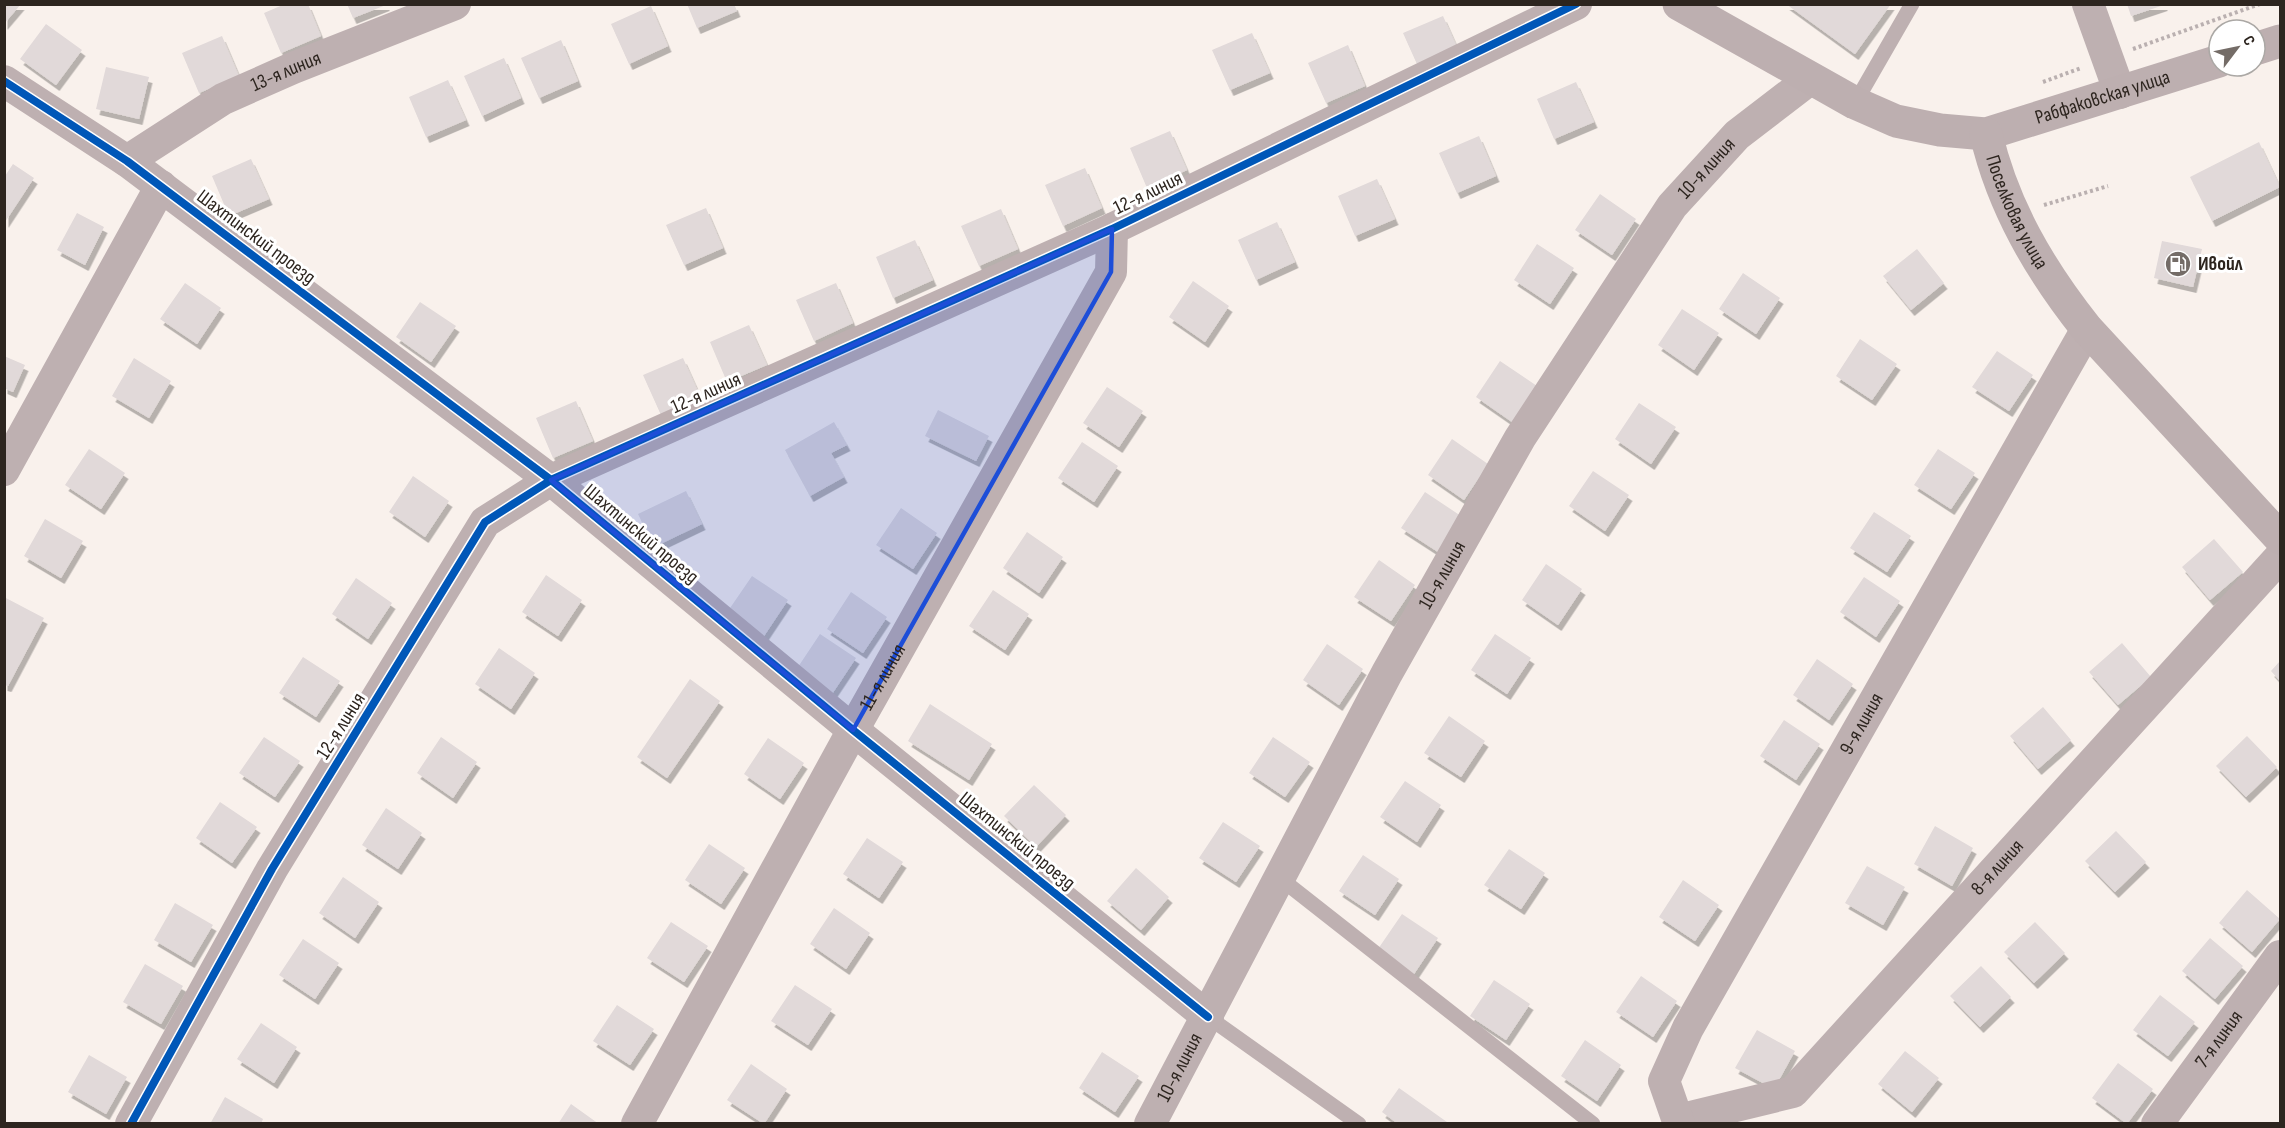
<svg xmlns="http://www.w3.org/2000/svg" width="2285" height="1128" font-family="'Sofia Sans Condensed',sans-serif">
<defs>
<filter id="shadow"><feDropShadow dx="3.5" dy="6" stdDeviation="0" flood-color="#0004"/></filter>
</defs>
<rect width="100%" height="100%" fill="#f9f1ec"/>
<path fill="#e1d9d9" filter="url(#shadow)" d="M4,4H21L4,24Z
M285,4H308L321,36L281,53L264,13Z
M347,4H386V5L353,18Z
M687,4H734L737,11L697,28Z
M1786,4H1891L1855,54Z
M2127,4H2164V5L2131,16Z
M651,6L668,46L629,64L611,24Z
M1443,16L1461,56L1421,73L1403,33Z
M46,24L82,50L56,85L20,59Z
M1252,33L1270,73L1230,90L1212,50Z
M222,36L239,76L199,93L182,53Z
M561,40L578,81L539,98L521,58Z
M1348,45L1365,86L1326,103L1308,63Z
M504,58L521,98L482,116L464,76Z
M106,67L149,77L139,119L96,109Z
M448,80L466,120L426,137L409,97Z
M1576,82L1594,122L1554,139L1537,99Z
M1170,131L1187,170L1147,188L1130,148Z
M1479,136L1496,176L1457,193L1439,153Z
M2259,142L2280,187L2212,221L2190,177Z
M251,159L269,199L229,216L212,176Z
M13,164L34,178L5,222V176Z
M1085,168L1102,208L1063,226L1045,185Z
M1377,179L1395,219L1355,236L1338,196Z
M1600,194L1636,219L1612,255L1575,230Z
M706,208L723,248L684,265L666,225Z
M1001,209L1018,249L979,266L961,226Z
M77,213L104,227L85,265L57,250Z
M1277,222L1295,262L1256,280L1238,240Z
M915,240L933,280L893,298L876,257Z
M2162,241L2202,249L2193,287L2154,278Z
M1537,244L1574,268L1550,304L1514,280Z
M1917,249L1944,283L1911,310L1883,276Z
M1743,273L1780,298L1756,334L1719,309Z
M1193,281L1229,306L1205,342L1169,317Z
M185,283L221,308L197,344L160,319Z
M836,283L853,323L814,341L796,300Z
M420,302L456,326L431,362L396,337Z
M1682,309L1719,333L1694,370L1658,345Z
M749,325L767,365L727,382L710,342Z
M1860,339L1897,364L1872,400L1836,376Z
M1997,351L2033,375L2009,411L1972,387Z
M4,356L25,365L13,392L4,388Z
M134,358L171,381L149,418L112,396Z
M683,358L701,398L661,415L643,375Z
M1500,361L1537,386L1512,422L1476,397Z
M1107,387L1143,411L1119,447L1083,423Z
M576,401L593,441L553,458L536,418Z
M1639,403L1676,427L1651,464L1615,439Z
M938,410L989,436L976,461L925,436Z
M834,422L847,445L831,453L844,477L810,496L785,450Z
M1452,439L1488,464L1464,500L1428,475Z
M1082,442L1118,466L1094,502L1058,478Z
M89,449L125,473L101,509L65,485Z
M1938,449L1975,473L1951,509L1914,485Z
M1593,471L1629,495L1605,531L1569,506Z
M413,476L449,501L425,537L389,512Z
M686,491L702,524L654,547L638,514Z
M1425,492L1461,516L1438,552L1401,528Z
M901,508L937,533L913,569L876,545Z
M1874,512L1911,536L1887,572L1850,548Z
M45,519L83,541L61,578L24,556Z
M1027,532L1063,557L1039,593L1003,568Z
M2214,539L2243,572L2210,600L2182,567Z
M1379,560L1415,585L1391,621L1354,597Z
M1546,564L1582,589L1558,625L1522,600Z
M546,575L582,600L558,636L522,612Z
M752,576L788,600L764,636L728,611Z
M1864,577L1900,601L1876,637L1840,612Z
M356,578L392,603L368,639L332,614Z
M993,590L1029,614L1005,650L969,626Z
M851,592L887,617L863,653L827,629Z
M4,597L44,618L8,686L4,685Z
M820,634L856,658L832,694L796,670Z
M1495,634L1531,658L1507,694L1471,670Z
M2122,643L2151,677L2118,705L2089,672Z
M1327,644L1363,669L1339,705L1303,680Z
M499,648L535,673L511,709L475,684Z
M303,657L340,681L316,717L279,693Z
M1817,659L1853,684L1829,720L1793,695Z
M2280,661V681L2271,671Z
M690,679L720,701L667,778L637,757Z
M930,704L992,744L969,780L908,741Z
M2043,707L2071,740L2038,769L2010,736Z
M1449,716L1485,741L1461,777L1424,753Z
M1784,720L1820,744L1796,780L1760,756Z
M2247,736L2277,767L2246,797L2216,766Z
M264,737L300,761L275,797L239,773Z
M441,737L477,762L453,798L417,773Z
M1273,737L1310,762L1285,797L1249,773Z
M768,738L804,763L780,799L744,774Z
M1405,781L1441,805L1417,842L1380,817Z
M1034,785L1066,815L1036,847L1004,816Z
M220,802L257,827L232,863L196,838Z
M386,808L422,833L398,869L362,845Z
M1223,822L1260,846L1236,882L1199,858Z
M1935,826L1973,848L1952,886L1914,864Z
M2116,831L2146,862L2115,892L2085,861Z
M867,838L903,862L879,898L843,874Z
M709,844L745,868L721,904L685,880Z
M1509,849L1545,873L1521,909L1484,885Z
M1363,855L1399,879L1375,915L1339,891Z
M1867,866L1905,887L1883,925L1845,903Z
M1136,868L1169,897L1141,930L1107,901Z
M343,877L379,902L355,938L319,913Z
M1683,880L1719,905L1695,941L1659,917Z
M2247,890L2280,919L2252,952L2219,923Z
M175,903L213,925L191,962L154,940Z
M834,908L870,933L846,969L810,944Z
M1402,914L1438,938L1414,974L1378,949Z
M671,922L708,946L684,982L647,958Z
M2035,922L2065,953L2034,983L2004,952Z
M2210,938L2243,966L2215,999L2182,971Z
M303,939L339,963L315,999L279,975Z
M145,964L183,986L161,1024L123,1002Z
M1981,966L2011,997L1980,1027L1950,996Z
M1641,976L1677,1001L1653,1037L1616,1012Z
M1494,980L1530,1004L1506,1040L1470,1016Z
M795,985L832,1009L808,1045L771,1021Z
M2160,995L2195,1022L2168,1056L2133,1030Z
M617,1005L654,1029L630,1065L593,1041Z
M261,1023L297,1047L274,1083L237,1059Z
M1757,1030L1795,1051L1774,1089L1735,1068Z
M1585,1040L1621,1065L1597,1101L1561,1076Z
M1905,1051L1939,1078L1912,1112L1878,1084Z
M1102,1052L1139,1076L1115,1112L1079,1088Z
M89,1055L127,1077L106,1114L68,1092Z
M2118,1063L2153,1089L2127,1124L2092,1098Z
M751,1064L787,1089L764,1124L727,1100Z
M1399,1088L1447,1122L1445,1124H1398L1382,1112Z
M225,1097L263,1119L261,1124H210Z
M571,1104L599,1124H558Z"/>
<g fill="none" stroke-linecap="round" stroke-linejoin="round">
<path stroke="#bab0b0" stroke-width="4" stroke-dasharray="3 3" stroke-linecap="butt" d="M2133,49L2260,4
M2043,82L2081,68
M2044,205L2108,186"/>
<path stroke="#beb0b1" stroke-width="15" d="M1855,103L1912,4
M1281,879L1593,1124
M1208,1017L1359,1124"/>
<g stroke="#beb0b1" stroke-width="32">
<path d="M2088,4L2120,93"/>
<path d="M4,81L127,161L551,480L853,730L1208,1017"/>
<path id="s1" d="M127,161L223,99L293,68L455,4"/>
<path d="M4,470L161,186"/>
<path id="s2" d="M1678,1120L1793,1092L2280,557"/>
<path d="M131,1124L272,869L485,522L551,480L1112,229L1576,4"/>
<path id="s3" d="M637,1124L853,730L1111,272L1112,229"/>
<path id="s4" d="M1150,1124L1387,673L1520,438L1672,206L1737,135L1810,79"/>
<path id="s5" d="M1679,1124L1664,1081L1688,1028L2087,329"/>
<path id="s6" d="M2157,1124L2280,956"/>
</g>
<g stroke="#bdafb0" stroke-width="33">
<path id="s7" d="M1679,4L1855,103L1896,121L1940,130L1986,134L2219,61"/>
<path d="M2255,49L2280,41"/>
<path id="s8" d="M1986,134C2003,207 2040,270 2087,329L2280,538"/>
</g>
<g stroke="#fff" stroke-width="11">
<path id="cycleway" d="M4,81L127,161L551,480L853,730L1208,1017
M131,1124L272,869L485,522L551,480L1112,229L1576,4"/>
</g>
<use href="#cycleway" stroke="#0057b8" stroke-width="8"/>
</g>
<path fill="#1d4ed8" fill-opacity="0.2" stroke="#1d4ed8" stroke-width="4.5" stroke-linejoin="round" d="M1112,229L1111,272L853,730L551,480Z"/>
<defs>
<g id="fuel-disc" transform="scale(1.35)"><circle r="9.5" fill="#746c67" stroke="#fff"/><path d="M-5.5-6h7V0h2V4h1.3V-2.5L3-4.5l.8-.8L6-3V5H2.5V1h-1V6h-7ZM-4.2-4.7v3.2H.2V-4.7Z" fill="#fff"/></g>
</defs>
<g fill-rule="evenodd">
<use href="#fuel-disc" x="2178" y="264"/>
</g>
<g text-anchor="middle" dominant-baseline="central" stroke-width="6" stroke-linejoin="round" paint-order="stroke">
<g font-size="20" fill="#2d251f" stroke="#fff">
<text stroke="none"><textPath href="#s1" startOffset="183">13-я линия</textPath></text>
<text stroke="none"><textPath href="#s7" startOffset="460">Рабфаковская улица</textPath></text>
<text stroke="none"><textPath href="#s4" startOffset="1108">10-я линия</textPath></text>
<text transform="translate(1148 193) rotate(-26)">12-я линия</text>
<text stroke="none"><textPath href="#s8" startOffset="84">Поселковая улица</textPath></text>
<text transform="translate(256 237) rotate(37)">Шахтинский проезд</text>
<text transform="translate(706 393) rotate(-24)">12-я линия</text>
<text transform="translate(641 534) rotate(40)">Шахтинский проезд</text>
<text stroke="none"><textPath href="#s4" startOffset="622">10-я линия</textPath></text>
<text stroke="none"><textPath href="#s3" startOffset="510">11-я линия</textPath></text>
<text stroke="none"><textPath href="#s5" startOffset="454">9-я линия</textPath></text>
<text transform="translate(341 726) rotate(-58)">12-я линия</text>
<text transform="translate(1017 841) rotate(39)">Шахтинский проезд</text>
<text stroke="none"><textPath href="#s2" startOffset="422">8-я линия</textPath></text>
<text stroke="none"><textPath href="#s6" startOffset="105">7-я линия</textPath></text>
<text stroke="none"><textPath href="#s4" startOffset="64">10-я линия</textPath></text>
</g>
<g font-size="20" font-weight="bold" fill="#2d251f" stroke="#fff" text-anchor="start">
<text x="2198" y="264">Ивойл</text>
</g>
</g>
<rect width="2285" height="1128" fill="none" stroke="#2d251f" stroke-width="12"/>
<g transform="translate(2237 48) rotate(58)"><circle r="28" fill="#ffffff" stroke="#aba8a5" stroke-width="1.5"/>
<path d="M0-4.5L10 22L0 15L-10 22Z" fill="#746c67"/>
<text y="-9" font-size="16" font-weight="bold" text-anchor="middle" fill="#2d251f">С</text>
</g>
</svg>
